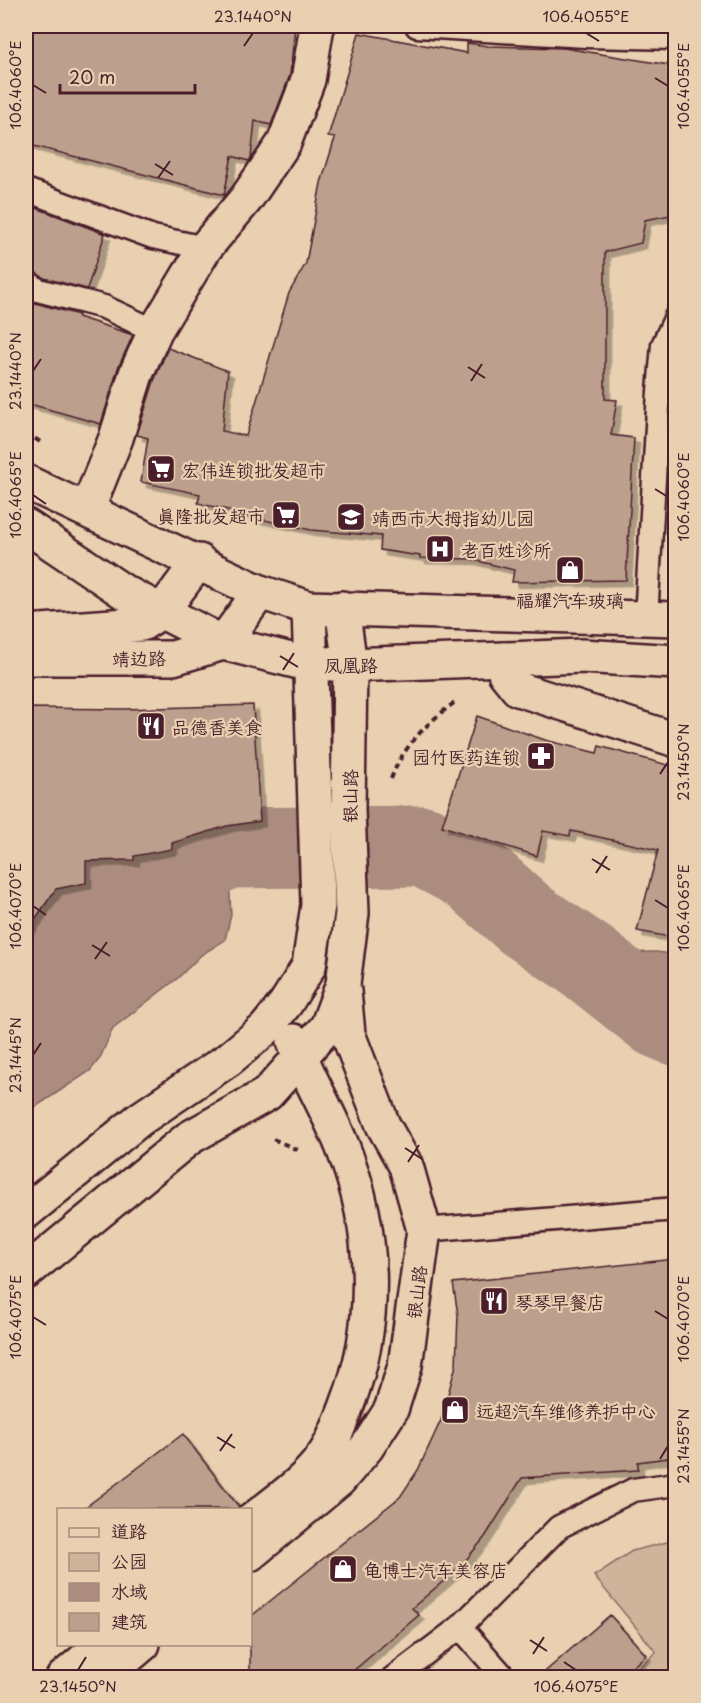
<svg xmlns="http://www.w3.org/2000/svg" width="701" height="1703" font-family="'Playpen Sans','LXGW WenKai TC',sans-serif">
<defs>
<filter id="shadow"><feDropShadow dx="5.5" dy="5.5" stdDeviation="0" flood-color="#0004"/></filter>
</defs>
<rect width="100%" height="100%" fill="#e9d0b1"/>
<filter id="ink" filterUnits="userSpaceOnUse"><feTurbulence type="fractalNoise" baseFrequency=".0167" numOctaves="2"/><feDisplacementMap in="SourceGraphic" scale="12" xChannelSelector="R" yChannelSelector="G"/><feConvolveMatrix kernelMatrix="1 2 1 2 8 2 1 2 1" color-interpolation-filters="sRGB"/></filter>
<g filter="url(#ink)">
<path fill="#cfb49b" stroke="#8c6a63" stroke-width="1.5" d="M675,1540V1677H628L656,1652L594,1576L632,1551Z"/>
<path fill="#ac8c7e" stroke="#85605d" stroke-width="1.5" d="M421,811C429,843 475,844 500,858C511,865 521,879 529,888C549,910 576,938 603,949C627,959 650,946 675,956V1037L661,1033L646,1025L580,970L555,955L525,943L469,882L418,862L397,872V826L405,817Z
M266,826L229,876L231,915L225,940L201,955L178,978L113,1028L100,1058L90,1071L26,1113V1023L33,1014L34,1004L26,997V924L89,884L100,866L132,864L173,852L224,832Z"/>
<g fill="none" stroke-linecap="round" stroke-linejoin="round">
<path stroke="#ac8c7e" stroke-width="81" d="M26,934L49,920L67,903L109,882L179,871L228,848L423,846L472,872L526,920L587,961L659,1018L676,1025"/>
</g>
<path fill="#bc9f8c" stroke="#4a1f2b" stroke-width="1.5" filter="url(#shadow)" d="M26,26H295L290,75L271,125L255,121L251,158L249,161L232,156L224,195L26,144Z
M359,33L467,53V43L488,46L564,48L675,66V193L671,194V215L645,220L641,243L605,252V399L617,400L611,435L634,438L626,580L512,582L514,570L470,559L420,558V556L380,550L381,536L311,530L245,516V514L198,503L200,494L141,482L148,438L137,435L154,381L168,348L228,371L222,431L246,436L289,293L306,263L321,183L335,138L328,137Z
M26,204L105,234L87,289L44,278L26,268Z
M26,297L35,303L79,315L78,317L133,335L118,368L101,424L26,403Z
M253,705L260,821L227,826L172,843V849L134,856V860L86,861V883L56,889L26,932V708L124,709Z
M477,716L545,740L597,753L599,746L675,767V938L637,931L658,850L571,831L570,836L543,831L537,856L442,826Z
M675,1259V1457L638,1462V1470L522,1478L485,1537L460,1567L412,1608L419,1615L346,1677H250V1617L400,1497L418,1470L441,1420L456,1365L458,1315L453,1283Z
M183,1434L239,1507L237,1509H83Z
M610,1615L646,1655L621,1677H539Z"/>
<g fill="none" stroke-linecap="round" stroke-linejoin="round">
<g stroke="#4a1f2b" stroke-width="27">
<path id="service" d="M417,26L586,36L676,38
M26,190L153,237L205,248
M26,281L38,290L104,307L155,331
M646,619L659,391L663,345L676,317
M424,1230L676,1209
M460,1627L505,1678
M393,1678L460,1627L559,1527L633,1490L676,1484"/>
</g>
<g stroke="#4a1f2b" stroke-width="38">
<path id="minor" d="M87,510L116,438L136,374L155,331L205,248L246,199L284,143L308,80L317,26
M503,659L505,673L518,689L676,740"/>
</g>
<g stroke="#4a1f2b" stroke-width="38">
<path id="secondary" d="M26,482L260,592L309,608L676,619
M26,526L124,592L223,643L299,662L350,665L582,656L676,662
M26,632L142,624L162,611L199,561
M26,658H173L223,643L260,592
M26,1212L140,1119L229,1059L265,1029L286,1003L309,966L318,905L309,608
M26,1272L189,1138L267,1094L327,1027L343,984L352,913L348,810L350,665L342,608
M250,1522C275,1502 307,1481 324,1455C334,1441 341,1421 347,1405C379,1322 376,1231 343,1148C329,1112 308,1078 294,1041
M250,1554L339,1480L367,1447L391,1410L405,1366L424,1230L406,1166L383,1125L348,1034L344,991
M63,1678L103,1644
M103,1678L143,1644"/>
</g>
<path stroke="#4a1f2b" stroke-width="4" stroke-dasharray="6 4.5" stroke-linecap="butt" d="M26,433L42,443
M391,779C403,746 427,723 454,703
M273,1139L298,1150"/>
<use href="#service" stroke="#e9d0b1" stroke-width="22"/>
<use href="#minor" stroke="#e9d0b1" stroke-width="33"/>
<use href="#secondary" stroke="#e9d0b1" stroke-width="33"/>
</g>
</g>
<path fill="none" stroke="#4a1f2b" stroke-width="2" d="M586,33L599,41M244,46L253,33M655,78L668,86M33,85L46,93M155,164L173,175M158,178L170,161M468,367L485,378M33,371L41,359M471,381L482,364M655,489L668,497M33,495L46,504M280,656L298,667M283,670L294,653M660,774L668,762M592,859L610,870M596,873L607,856M655,900L668,908M33,906L46,915M92,945L110,956M95,959L107,942M33,1055L41,1043M405,1148L422,1159M408,1162L419,1145M655,1311L668,1319M33,1317L46,1325M217,1437L235,1448M220,1451L232,1434M660,1459L668,1446M530,1640L547,1651M533,1654L544,1637M564,1662L576,1670M78,1670L86,1657"/>
<defs>
<g id="supermarket-square" transform="scale(1.5)"><rect x="-9" y="-9" width="18" height="18" rx="4" fill="#4a1f2b" stroke="#e9d0b1"/><path d="M-6-5.5h2.5l.6 2H6L4.5 2H-2.5L-4.4-4H-6ZM-1.5 3.2a1.3 1.3 0 1 0 .1 0ZM3 3.2a1.3 1.3 0 1 0 .1 0Z" fill="#fff"/></g>
<g id="school-square" transform="scale(1.5)"><rect x="-9" y="-9" width="18" height="18" rx="4" fill="#4a1f2b" stroke="#e9d0b1"/><path d="M0-5L7-2L0 1L-7-2ZM-4 1L0 2.5L4 1V4Q0 6-4 4Z" fill="#fff"/></g>
<g id="hospital-square" transform="scale(1.5)"><rect x="-9" y="-9" width="18" height="18" rx="4" fill="#4a1f2b" stroke="#e9d0b1"/><path d="M-5-5h3v3.5h4V-5h3V5h-3V1.5h-4V5h-3Z" fill="#fff"/></g>
<g id="shop-square" transform="scale(1.5)"><rect x="-9" y="-9" width="18" height="18" rx="4" fill="#4a1f2b" stroke="#e9d0b1"/><path d="M-5-2.5h2.3a2.7 3.5 0 0 1 5.4 0H5L5.5 6h-11ZM-1.5-2.5h3a1.5 2.3 0 0 0-3 0Z" fill="#fff"/></g>
<g id="restaurant-square" transform="scale(1.5)"><rect x="-9" y="-9" width="18" height="18" rx="4" fill="#4a1f2b" stroke="#e9d0b1"/><path d="M-5-6h1v4h1v-4h1v4h1v-4h1v5L-1.5 .5V6h-2V.5L-5-1ZM5-6V6H3V1.5H1.5Q1.5-4 5-6Z" fill="#fff"/></g>
<g id="pharmacy-square" transform="scale(1.5)"><rect x="-9" y="-9" width="18" height="18" rx="4" fill="#4a1f2b" stroke="#e9d0b1"/><path d="M-2-6h4v4h4v4h-4v4h-4v-4h-4v-4h4Z" fill="#fff"/></g>
</defs>
<g fill-rule="evenodd">
<use href="#supermarket-square" x="161" y="469"/>
<use href="#supermarket-square" x="286" y="515"/>
<use href="#school-square" x="351" y="517"/>
<use href="#hospital-square" x="440" y="549"/>
<use href="#shop-square" x="570" y="570"/>
<use href="#restaurant-square" x="151" y="726"/>
<use href="#pharmacy-square" x="541" y="756"/>
<use href="#restaurant-square" x="494" y="1301"/>
<use href="#shop-square" x="455" y="1410"/>
<use href="#shop-square" x="343" y="1569"/>
</g>
<g text-anchor="middle" dominant-baseline="central" stroke-width="4.5" stroke-linejoin="round" paint-order="stroke">
<g font-size="18" fill="#4a1f2b" stroke="#e9d0b1" text-anchor="start">
<text x="182" y="469">宏伟连锁批发超市</text>
<text x="265" y="515" text-anchor="end">真隆批发超市</text>
<text x="372" y="517">靖西市大拇指幼儿园</text>
<text x="461" y="549">老百姓诊所</text>
<text x="570" y="599" text-anchor="middle">福耀汽车玻璃</text>
<text x="172" y="726">品德香美食</text>
<text x="520" y="756" text-anchor="end">园竹医药连锁</text>
<text x="515" y="1301">琴琴早餐店</text>
<text x="476" y="1410">远超汽车维修养护中心</text>
<text x="364" y="1569">龟博士汽车美容店</text>
</g>
<g font-size="18" fill="#4a1f2b" stroke="#e9d0b1">
<text transform="translate(139 658) rotate(-1)">靖边路</text>
<text x="351" y="664">凤凰路</text>
<text transform="translate(349 796) rotate(-90)">银山路</text>
<text transform="translate(416 1292) rotate(-83)">银山路</text>
</g>
</g>
<rect width="701" height="1703" fill="none" stroke="#e9d0b1" stroke-width="66"/>
<rect x="57" y="1508" width="195" height="138" fill="#e9d0b1" stroke="#a9897b" stroke-width="1.5"/>
<rect x="69" y="1528" width="30" height="9" fill="#e9d0b1" stroke="#a9897b" stroke-width="1.5"/>
<text x="111" y="1538" font-size="18" fill="#4a1f2b">道路</text>
<rect x="69" y="1553" width="30" height="18" fill="#cfb49b" stroke="#a9897b" stroke-width="1.5"/>
<text x="111" y="1568" font-size="18" fill="#4a1f2b">公园</text>
<rect x="69" y="1583" width="30" height="18" fill="#ac8c7e" stroke="#a9897b" stroke-width="1.5"/>
<text x="111" y="1598" font-size="18" fill="#4a1f2b">水域</text>
<rect x="69" y="1613" width="30" height="18" fill="#bc9f8c" stroke="#a9897b" stroke-width="1.5"/>
<text x="111" y="1628" font-size="18" fill="#4a1f2b">建筑</text>
<path d="M60 84v9h135v-9" fill="none" stroke="#4a1f2b" stroke-width="3"/>
<text x="69" y="84" font-size="18" fill="#4a1f2b" stroke="#e9d0b1" stroke-width="4.5" paint-order="stroke">20 m</text>
<rect x="33" y="33" width="635" height="1637" fill="none" stroke="#4a1f2b" stroke-width="2"/>
<g font-size="15" text-anchor="middle" fill="#4a1f2b">
<text x="253" y="22">23.1440°N</text>
<text x="586" y="22">106.4055°E</text>
<text transform="translate(16 85) rotate(-90)" y="5">106.4060°E</text>
<text transform="translate(684 86) rotate(-90)" y="5">106.4055°E</text>
<text transform="translate(16 371) rotate(-90)" y="5">23.1440°N</text>
<text transform="translate(16 495) rotate(-90)" y="5">106.4065°E</text>
<text transform="translate(684 497) rotate(-90)" y="5">106.4060°E</text>
<text transform="translate(684 762) rotate(-90)" y="5">23.1450°N</text>
<text transform="translate(16 906) rotate(-90)" y="5">106.4070°E</text>
<text transform="translate(684 908) rotate(-90)" y="5">106.4065°E</text>
<text transform="translate(16 1055) rotate(-90)" y="5">23.1445°N</text>
<text transform="translate(16 1317) rotate(-90)" y="5">106.4075°E</text>
<text transform="translate(684 1319) rotate(-90)" y="5">106.4070°E</text>
<text transform="translate(684 1446) rotate(-90)" y="5">23.1455°N</text>
<text x="78" y="1692">23.1450°N</text>
<text x="576" y="1692">106.4075°E</text>
</g>
</svg>
